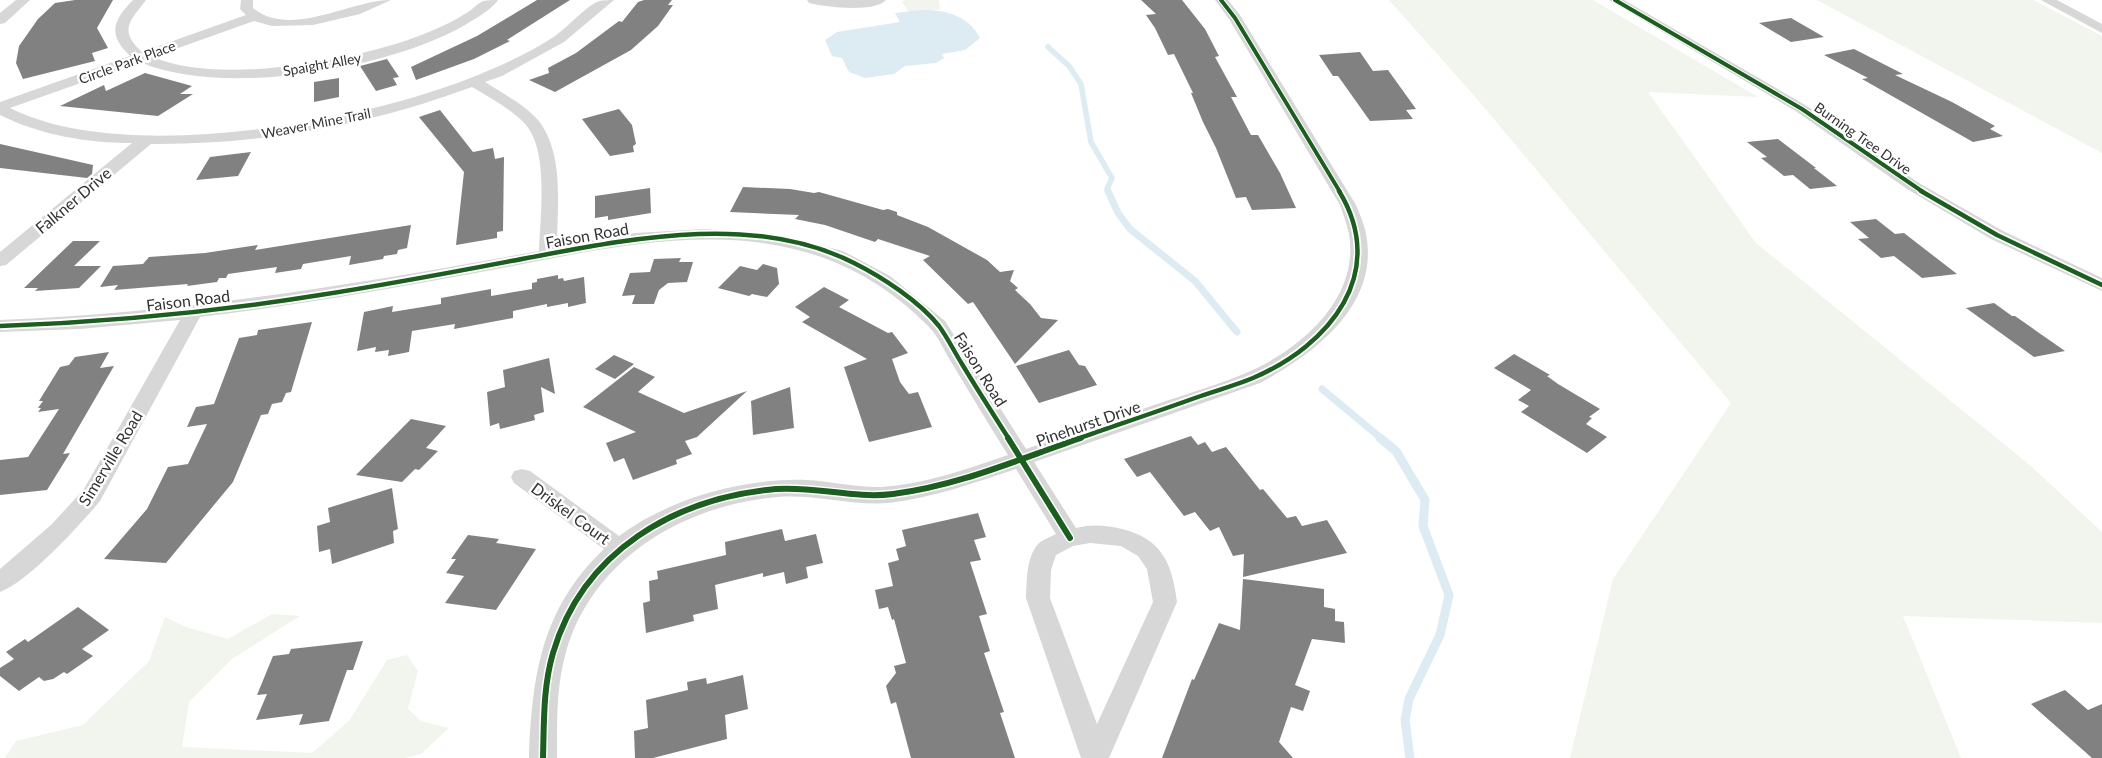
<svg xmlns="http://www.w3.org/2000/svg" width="2102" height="758" font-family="Lato,sans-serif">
<rect width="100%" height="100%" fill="#fff"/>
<path fill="#f1f5ed" d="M905,0H939L940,10L909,12L902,2Z
M1389,0H1593L1758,97L1648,92L1756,243L2031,466L2102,532V623L1903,616L1961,758H1570L1613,579L1731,403L1478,100Z
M1817,0H2033L2102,36V153Z
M272,614L300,616L232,659L189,702L182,747L312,753L349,721L387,660L407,655L418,671L408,709L421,721L449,728L421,754L405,758H5L16,741L83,725L149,661L165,617L186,627L228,639Z"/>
<path fill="#ddebf3" d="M923,10C946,10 969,16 980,38L965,50L942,54L944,58L936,63L905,66L894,74L865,78L849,72L842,58L832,56L825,40L837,32L900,22L895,13Z"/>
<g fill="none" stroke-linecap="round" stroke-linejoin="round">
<path stroke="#ddebf3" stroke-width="5.5" d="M1048,47L1069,66L1081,84L1091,142L1112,178L1107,189L1108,192"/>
<path stroke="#ddebf3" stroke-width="7" d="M1108,191L1118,213L1130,229L1195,281L1237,332
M1322,389L1382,439"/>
<path stroke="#ddebf3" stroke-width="9" d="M1380,438L1396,451L1425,500L1423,526L1449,595L1440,635L1409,699L1405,720L1410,758"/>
</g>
<path fill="#818181" d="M75,0H113L97,28L108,48L92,53L95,61L23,79L16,63L19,46L38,19L55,3Z
M537,0H570L507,40L510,41L474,59L416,80L411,67L477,36Z
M644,0H672L668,5H673L658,26L631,50L555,92L529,80L549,73L548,68L576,53L619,21L622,22L638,2Z
M1141,0H1182L1205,29L1219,56L1215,57L1237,97H1231L1251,135H1258L1280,173L1296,208L1252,210L1246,197L1236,198L1216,148L1203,122L1191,93H1193L1174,54L1168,55L1155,28L1146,15L1156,14Z
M1791,18L1824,37L1791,42L1759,23Z
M1854,49L1903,74L1895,75L1952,102L1995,126L1990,129L2003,136L1973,142L1862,79L1868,78L1824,55Z
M1360,52L1373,71L1388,70L1416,109L1406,110L1413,119L1370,121L1338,76H1333L1319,55Z
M387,59L399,77L393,78L397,85L376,91L360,66Z
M145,73L192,86L180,94H193L158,116L60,106L104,85L106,91Z
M339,78V97L314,102V82Z
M619,109L632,125L636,144L633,146L634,152L610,156L582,119Z
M440,110L473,152L493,148L495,159L504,157L503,231L497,232V238L456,245L464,172L419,117Z
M1778,139L1816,168H1814L1837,186L1810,189L1793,175L1784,176L1761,158L1767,157L1747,142Z
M0,144L93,165L92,174L87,178L0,168Z
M251,152L238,176L196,180L210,157Z
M743,187L790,189L814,193L819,192L883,210L888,209L897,212V215L928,227L987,260L1000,272L1014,270L1010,281L1018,288L1015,290L1030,304L1041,318L1058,320L1015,364L973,302L968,304L923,260L930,256L878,239L875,242L825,225L795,219L799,215L730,212Z
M650,188L651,213L608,220V216L595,218V196Z
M1876,219L1895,234L1904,233L1957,274L1922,278L1894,256L1881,258L1858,239L1869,238L1850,222Z
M411,225L407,248L398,250L397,254L384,256L383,259L349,265L351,256L303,264L301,269L275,273L277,267L228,274L226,278H219L217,282L187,286L188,284L114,290L118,285L100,287L113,266L143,264L149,257L205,253L258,245L255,250Z
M73,241H100L74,266H101L79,288L35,291L38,288H24Z
M681,258L679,262H693L687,282L668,283L659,290L654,304H632L635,295L622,296L630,273L650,272L654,259Z
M763,264L777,268L779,284L767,297L752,294L749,296L718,288L740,266L757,270Z
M558,275V279L563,278L564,281L584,277L586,303L568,307V303L547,307V304L513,311V318L454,329L455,324L412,331L409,352L388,356L389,350L375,352L376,347L357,351L364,312L393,306L392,312L441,304V298L491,289V296L532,289V283L537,282V279Z
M824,287L849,300L839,307L888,333L892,332L908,353L892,359L900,382L909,394L918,392L932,427L869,442L844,367L867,359L802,322L810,317L795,307Z
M1994,303L2012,316H2015L2065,351L2034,357L1966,308Z
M312,322L291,392L286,393L282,402L272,404L268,414L261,415L233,482L166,563L104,559L147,509L168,467L188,464L207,424L187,427L196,407L214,404L239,338L257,335L258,330Z
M1069,350L1079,365L1085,366L1097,385L1039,403L1016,366Z
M109,352L100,368L114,366L63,454L70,453L47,490L0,495V460L28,457L59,409L38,412L41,408H38L43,401H39L60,367L69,365L75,357Z
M1514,354L1550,375L1547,376L1558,384L1600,409L1589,417L1592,418L1586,424L1607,437L1587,453L1521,412L1529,406L1518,400L1531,390L1494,368Z
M614,355L634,364L615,379L595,369Z
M549,358L555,394L541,387L544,412L534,415L535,420L500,429L499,423L490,426L487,392L505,387L503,370Z
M634,367L655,377L638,392L684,413L747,391L697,437L685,441L692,454L676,460L677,464L633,480L624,458L614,462L606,443L636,432L583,407Z
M790,387L794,428L753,435L751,401Z
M411,419L446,426L426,448L438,451L419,470L415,469L402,482L356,475Z
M1191,436L1198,445L1205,442L1212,452L1226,447L1260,490L1263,489L1287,518L1296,516L1302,526L1327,520L1347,553L1243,577L1244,554L1233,556L1219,527L1210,531L1195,512L1184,516L1150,472L1137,477L1124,459Z
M392,488L398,529L393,531L394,543L332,564L330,549L319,552L317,526L330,522L328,508Z
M978,513L986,537L974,540L981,560L970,562L987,614L979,616L990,651L984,653L1004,712L1000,713L1015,758H911L896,702L891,704L886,686L896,673L894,666L906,663L894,619L892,620L888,607L879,609L875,590L893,586L888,563L899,560L896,549L906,546L902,530Z
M782,529L785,541L816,534L823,563L806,567L808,578L786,584L784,572L763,577V573L715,585L718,609L693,615L694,621L646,633L643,603L650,601L649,581L658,579L657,571L726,555L725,542Z
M468,535L499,539L496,543L536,549L496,610L445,603L464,576L446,573L456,559H451Z
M1243,579L1324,589V607L1335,609V621L1344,622L1345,643L1312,639L1295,685L1310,691L1303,711L1291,707L1279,742L1293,758H1162L1192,679L1194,680L1219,623L1240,630Z
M78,607L109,630L82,649L93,656L67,674L64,672L53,679L44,681L39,677L19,691L0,676V668L14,659L6,652L25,639L28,642Z
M363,641L353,670H347L329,721L299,725L303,714L256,720L267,694L257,695L273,656L289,654L291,649Z
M743,675L748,709L725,715L727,739L653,758H635L634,731L648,728L646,700L688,690L687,682L706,678L707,684Z
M2065,690L2088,710L2102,704V758H2092L2031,704Z"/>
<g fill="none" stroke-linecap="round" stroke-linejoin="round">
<path fill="#d7d7d7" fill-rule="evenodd" d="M16,0H30L5,23L0,24V13Z
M133,0H146C130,21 118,30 142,52L246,15L240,9L241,0H253V8C291,39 350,0 391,0L360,14L313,25L272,26L254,21L153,57C219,86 359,60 424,34C439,28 454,21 468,12C473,9 478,3 483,1C487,0 494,0 498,0C490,11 476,18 465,25C389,69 222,98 140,62L10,108C126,167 377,121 492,69C513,60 536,49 555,36C569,26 585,7 599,1C603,0 610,0 614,0L564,42L502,76L485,82C502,93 524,104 538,120C565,154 557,207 557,247L635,233L705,229L775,234L843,251L890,276L945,321L1026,449C1073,433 1119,417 1166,401C1193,392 1220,384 1246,373C1300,350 1360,299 1349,234C1347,224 1343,214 1340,205L1229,19L1215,0H1228L1240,15L1356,205C1360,214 1364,224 1366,234C1380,305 1314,354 1260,383L1034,462L1076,528C1091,524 1107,525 1122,529C1162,539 1172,563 1177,602L1109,758H1081L1026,598C1027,581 1026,558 1038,544C1042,540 1050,537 1056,534L1016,469C974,483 932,498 888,503C853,506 815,494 778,497C684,505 593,558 566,652C556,687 557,723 557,758H529C532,676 541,609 604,549L514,483L511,477L514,471L522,469L530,471L619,536C670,498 744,478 806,480C831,481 857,488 882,487C925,484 967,469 1008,455C989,425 971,395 953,365C945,353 939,337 929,327C800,195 634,244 476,273C384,290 293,306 200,317L100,501C80,525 28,582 0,592V569L52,524L84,489L180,320L80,329L0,332V320C185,313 358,284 539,251C540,217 549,152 526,125C512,109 490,98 472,87C370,125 260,145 151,144L6,265L0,266V252L132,143C87,143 40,135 0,115V102L130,56C108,35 112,21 133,0ZM1090,543L1121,546L1138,556L1147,569L1153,602L1097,724L1050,598L1051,570L1056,555L1073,546Z
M807,0H886C875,13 825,7 809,3Z
M1609,0H1624L1807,106L1919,183L2003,231L2102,278V291L1991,239L1907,189L1797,112Z
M2041,0H2057L2102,24V33Z"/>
<g stroke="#fff" stroke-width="6">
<path id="cycleway-far2" d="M1221,0L1235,18L1340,192
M1615,0L1802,109L1923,192"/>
</g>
<g stroke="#fff" stroke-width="8">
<path id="cycleway-far1" d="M1921,191L1997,235L2102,285
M0,326C107,322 214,312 320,295C384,285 448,273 511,261C620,241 750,210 854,263C882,277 919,301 939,326C947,337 954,351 962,364C977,389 993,414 1009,439
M1077,439C1117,425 1156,412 1195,398C1214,391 1234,386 1253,378C1330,345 1389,273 1339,191"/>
</g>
<g stroke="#fff" stroke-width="9">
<path id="cycleway" d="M1008,438L1070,538
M543,758C544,723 543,687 553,653C583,551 675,498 776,489C815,486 854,499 893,494C958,486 1019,459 1081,438"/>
</g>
<use href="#cycleway-far2" stroke="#1b5e20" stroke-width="4"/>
<use href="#cycleway-far1" stroke="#1b5e20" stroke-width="4.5"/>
<use href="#cycleway" stroke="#1b5e20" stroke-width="6"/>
</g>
<g text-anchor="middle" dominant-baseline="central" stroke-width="5" stroke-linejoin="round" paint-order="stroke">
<g font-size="14" fill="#333" stroke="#fff">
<text transform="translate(127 62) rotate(-20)">Circle Park Place</text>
<text transform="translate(322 64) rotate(-10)">Spaight Alley</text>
<text transform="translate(316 123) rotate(-11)">Weaver Mine Trail</text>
<text transform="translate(1863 138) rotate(35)">Burning Tree Drive</text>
</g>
<g font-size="16" fill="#333" stroke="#fff">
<text transform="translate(73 200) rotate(-40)">Falkner Drive</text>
<text transform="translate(587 235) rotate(-10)">Faison Road</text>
<text transform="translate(188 300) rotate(-7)">Faison Road</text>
<text transform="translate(981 369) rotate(58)">Faison Road</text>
<text transform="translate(1088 423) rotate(-19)">Pinehurst Drive</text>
<text transform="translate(110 458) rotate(-59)">Simerville Road</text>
<text transform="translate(571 513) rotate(36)">Driskel Court</text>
</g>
</g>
</svg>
